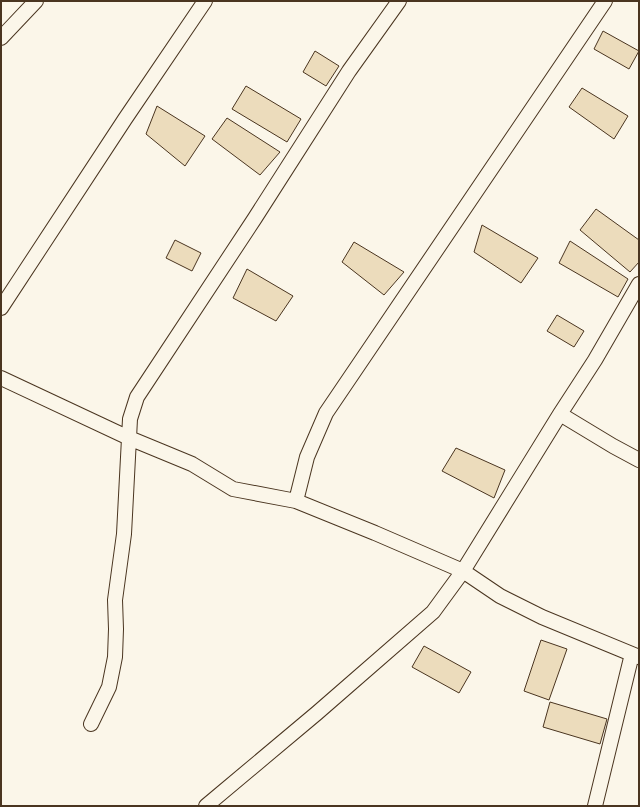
<svg xmlns="http://www.w3.org/2000/svg" width="640" height="807" font-family="Poppins,sans-serif">
<rect width="100%" height="100%" fill="#fbf6e9"/>
<path fill="#ecdcbc" stroke="#4a3520" d="M603,31L639,51L629,69L594,49Z
M315,51L339,66L326,86L303,72Z
M246,86L301,119L287,142L232,109Z
M582,88L628,116L614,139L569,107Z
M157,106L205,136L185,166L146,134Z
M227,118L280,152L260,175L212,139Z
M596,209L639,240V262L630,272L580,230Z
M482,225L538,258L521,283L474,252Z
M175,240L201,253L192,271L166,258Z
M570,241L628,279L618,297L559,263Z
M354,242L404,272L384,295L342,262Z
M247,269L293,296L276,321L233,298Z
M557,315L584,331L574,347L547,331Z
M456,448L505,470L494,498L442,471Z
M541,640L567,649L549,700L524,691Z
M424,646L471,672L459,693L412,667Z
M550,702L607,719L600,744L543,727Z"/>
<g fill="none" stroke-linecap="round" stroke-linejoin="round">
<g stroke="#4a3520" stroke-width="16">
<path id="street" d="M1,38L36,1
M1,308L125,119L205,1
M1,378L129,438L192,464L233,489L296,501L375,533L463,571L500,596L542,617L639,657
M560,414L613,446L639,460
M296,501L307,457L326,413L605,1
M91,724L109,687L115,657L116,629L115,600L124,534L130,419L137,397L255,218L349,71L399,1
M206,806L317,713L433,612L463,571L560,414L595,360L639,284
M595,806L632,654"/>
</g>
<use href="#street" stroke="#fbf6e9" stroke-width="14"/>
</g>
<rect width="640" height="807" fill="none" stroke="#4a3520" stroke-width="4"/>
</svg>
